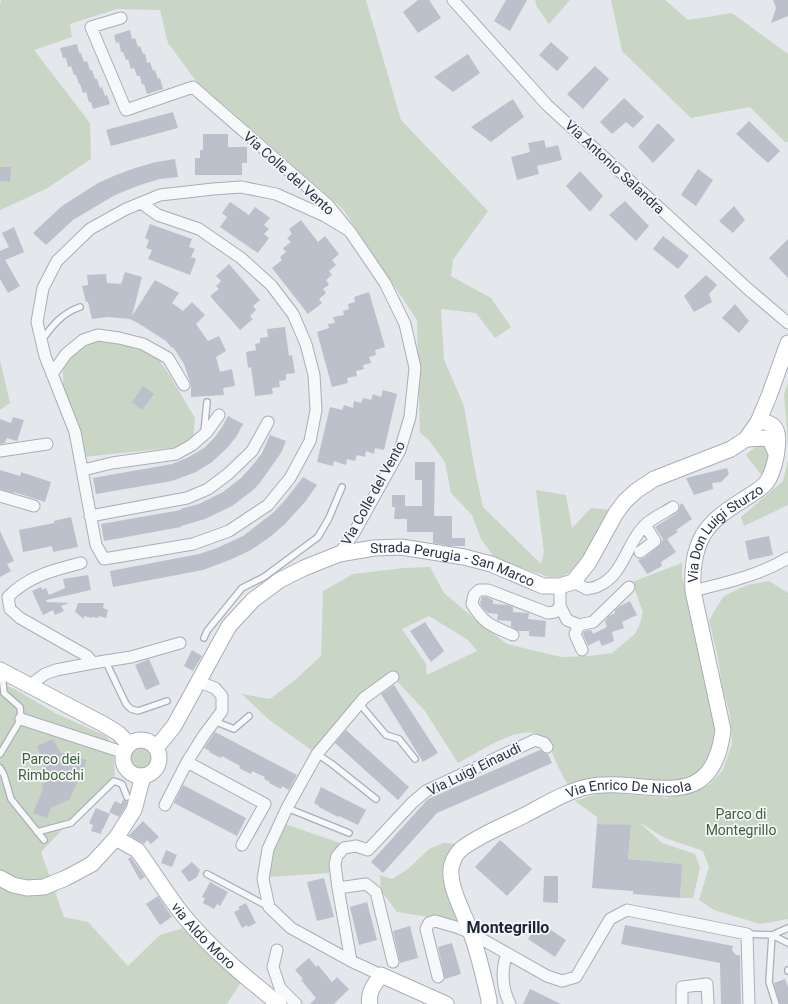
<svg xmlns="http://www.w3.org/2000/svg" width="788" height="1004" font-family="Roboto,sans-serif">
<rect width="100%" height="100%" fill="#e4e7ec"/>
<path fill="#c9d6c5" fill-rule="evenodd" d="M1,0H366L401,120L488,211L453,260L451,276L491,298L511,327L495,338L476,313L441,309L444,359L464,406L474,465L483,507L541,564L544,552L536,490L566,495L572,528L591,508L611,510L581,565L562,577H549L496,560L481,539L472,515L451,493L445,462L428,439L420,433L417,320L343,209L196,81L168,43L160,10L117,9L70,24L72,37L34,50L90,123L91,159L46,189L0,210V5Z
M535,0H570L549,24L537,7Z
M611,0H665L688,20L732,13L788,54V142H785L750,107L691,118L622,51Z
M100,340L125,344L156,355L170,376L195,418L193,438L179,447L84,457L63,388V367L79,349Z
M0,360L10,403L0,410Z
M788,382V444L784,395Z
M761,442L772,454L763,477L746,455Z
M788,460V505L744,526L741,517L783,481Z
M682,563V576L711,695L718,729L709,766L682,784L571,790C566,781 560,772 556,762C553,756 551,748 547,742C530,715 478,753 458,763L425,711L393,677L314,752L268,719L242,694L270,699L295,680L321,656L323,591L353,574L404,568L430,567L444,593L482,625L507,644L561,657L589,656L612,653L635,634L640,624L643,612L632,582ZM429,616L468,640L477,651L427,675L426,664L402,629Z
M769,581L788,593V919L760,924L714,910L699,900L709,867L703,851L665,838L639,822L662,843L695,854L700,868L693,898H680L682,864L628,859L631,826L597,824V817L575,801L602,792L667,798L684,794L709,785L723,770L732,743L730,715L722,686L718,657L709,621L716,608L724,596L747,585Z
M0,683L15,689L55,713L106,736L113,745L115,775L41,852L64,917L88,922L128,966L160,935L193,925L245,976L227,1004H0Z
M128 757a13 13 0 1 1 26 0a13 13 0 1 1-26 0Z
M285,824L340,843L329,873L268,877L272,850Z
M443,843L459,844L449,857L460,922L397,912L381,891L380,875L392,879L408,869L429,849Z"/>
<path fill="#bbc0ca" d="M418,0H429L441,18L418,33L403,12Z
M506,0H527L510,31L494,21Z
M773,0H788V16L771,23L776,8Z
M130,30L132,39L135,38L138,47L140,46L143,54H145L147,63L150,62L153,71L155,70L158,79L160,78L163,89L147,94L144,84L142,85L140,76H137L134,68L131,69L128,59L126,60L123,52H121L119,42L116,43L114,35Z
M551,42L569,58L557,71L539,55Z
M77,44L79,53H81L84,62L87,61L90,70H92L95,79H97L100,88L102,87L105,96L107,95L110,104L93,109L91,102H89L86,92L83,93L80,84H79L76,75H74L71,66L68,67L66,58H63L60,48Z
M468,54L480,73L453,92L434,77Z
M595,66L609,79L583,109L567,94Z
M624,98L644,117L633,128L626,122L612,134L600,122Z
M513,99L524,117L491,142L471,127Z
M173,112L178,128L111,146L106,130Z
M749,121L780,151L768,163L736,134Z
M658,123L675,140L653,163L638,147Z
M203,134H228V147H247V163H242V175H195V158H200V150H203Z
M544,140L546,148L558,145L562,160L537,166L539,174L517,180L511,157L530,152L528,143Z
M175,159L178,177L160,179L140,185L115,195L73,220L46,245L33,233L62,206L98,183L116,175L135,168L156,162Z
M0,167H11L10,182L0,181Z
M698,169L713,180L696,206L681,195Z
M580,171L603,196L590,212L566,186Z
M625,201L649,226L636,241L609,215Z
M230,202L249,215L255,207L270,218L264,225L269,229L264,234L269,238L258,253L220,227L227,217L222,213Z
M734,206L745,220L733,233L719,221Z
M301,220L318,242L325,236L339,254L332,260L336,265L329,271L332,275L326,280L329,285L323,289L326,293L319,299L322,303L308,314L272,268L282,260L280,257L286,252L283,248L291,242L287,238L292,234L289,229Z
M150,224L192,239L189,247L195,249L191,257L196,259L190,275L148,259L152,250L146,248L149,240L145,238Z
M14,227L24,252L5,260L20,286L8,293L0,279V251L9,247L2,233Z
M663,236L689,256L678,269L653,249Z
M788,239V278L769,258Z
M229,264L260,300L253,306L256,310L250,316L253,319L240,330L210,296L219,289L216,286L221,281L216,276Z
M125,272L142,277L132,316L155,280L179,293L172,303L183,311L192,302L205,315L196,324L208,341L219,336L226,351L216,357L220,372L232,369L235,386L223,388L224,395L191,397V385L184,364L173,347L172,348L166,341L138,323L130,319L108,317L92,319L88,302H86L82,286L88,285L87,275L106,274L107,283L121,284Z
M706,275L717,285L709,294L712,302L694,312L684,296Z
M369,292L385,347L375,350L376,355L369,357L371,363L363,365L364,369L356,371L357,376L347,378L348,383L332,387L317,332L329,328L328,324L335,323L333,317L344,315L343,311L349,309L348,304L355,302L354,297Z
M735,304L749,321L739,333L722,318Z
M285,327L289,356L292,355L295,373L286,374V380L279,381L280,387L272,388L273,394L255,396L251,367L248,368L246,352L256,350L255,344L260,343V338L268,337L267,329Z
M143,386L154,394L142,410L132,402Z
M383,390L397,394L384,450L375,448L374,454L366,451L365,457L357,455L355,461L347,459L346,465L334,461L333,466L317,462L330,407L342,410L344,405L353,408L354,401L361,403L363,398L371,400L373,394L381,397Z
M228,416L243,424L236,437L227,448L212,462L196,472L172,481L96,494L93,478L172,464L187,458L204,448L215,437L222,427Z
M13,417L24,420L17,441L7,438L5,443L0,444V419L11,423Z
M270,435L286,441L281,453L259,484L252,491L232,506L205,519L181,526V527L104,541L101,524L181,510L180,509L199,504L223,492L241,478L252,466L262,453Z
M415,462H435L434,516H452V538H465V546H450L433,543V532H407V519H394L395,507H392V495H405V506H422V480H415Z
M727,468L729,474L721,482L712,483L713,489L694,495L686,478Z
M0,470L20,476L21,472L51,482L45,502L14,492L13,493L0,489Z
M303,477L317,485L305,502L285,524L270,537L251,550L232,559L203,570L113,587L110,571L199,554L217,548L243,536L274,512L286,499Z
M682,503L692,519L676,530L678,532L667,539L676,552L661,562L662,566L647,574L638,560L644,558L661,544L663,539L655,527L677,513L679,510L680,505Z
M71,517L78,547L53,552L52,546L23,552L19,530L54,523V521Z
M0,531L14,561L7,564L11,571L0,577Z
M769,536L773,555L749,560L745,541Z
M88,575L91,590L46,600L47,602L69,603L61,606L64,611L55,615L53,610L43,615L32,591L41,587L42,590L46,588L49,595L65,588L63,579Z
M482,597H487L493,600V604L508,605L513,607V612L529,613L528,619L546,621L545,637L529,636V631H518L511,626V621L497,620L498,614L488,613L482,607L480,603Z
M630,601L637,615L622,622L624,628L612,632L614,641L602,646L599,640L588,646L583,634L584,631L591,630L593,634L607,627L605,621L609,616L615,613V610L620,606Z
M78,603H104L103,608L108,610L106,618L99,616L98,618L92,617V618L84,616V619L75,612Z
M425,622L444,651L431,662L410,631Z
M192,650L202,656L193,671L184,666Z
M149,659L160,684L146,690L135,665Z
M394,685L438,753L423,762L381,694Z
M346,730L409,787L398,800L335,743Z
M215,732L297,775L289,790L282,786L281,789L269,783L270,782L264,779L265,777L252,771L251,774L239,768L240,766L222,756L221,758L209,752L210,751L204,748Z
M53,739L61,753L87,760L70,799L51,808L47,818L33,813L43,789L42,784L46,782L47,776L37,746Z
M540,750L544,753L548,754L552,763L437,813L383,873L371,862L428,799Z
M183,785L246,818L237,836L174,803Z
M321,787L366,810L358,825L339,816L338,817L319,807V806L314,803Z
M123,800L127,802L126,806L119,817L109,812L115,801L121,804Z
M96,808L110,814L103,829H102L101,834L91,831L93,825L89,823Z
M143,821L159,837L151,844L147,840L144,844L129,835Z
M597,824L631,825L628,859L682,864L680,898L633,894V891L592,888Z
M500,840L532,869L507,896L475,867Z
M166,850L177,855L172,867L161,863Z
M131,857L145,877L140,880L128,859Z
M192,862L200,870L197,877L189,882L181,871Z
M544,876H558V903L543,902Z
M324,878L334,917L317,921L307,882Z
M210,882L228,892L220,906L217,904L214,909L203,903L205,898L202,897Z
M158,896L172,917L160,925L146,904Z
M367,902L377,940L359,945L350,907Z
M246,903L256,923L248,927L247,925L242,928L234,912L240,909L238,907Z
M539,922L566,940L555,957L528,939Z
M625,925L733,946L732,950L736,955H740L741,1004H721L720,963L621,944Z
M410,926L418,958L400,963L393,931Z
M452,943L461,974L445,979L438,947Z
M309,958L316,967L318,965L332,982L337,977L349,989L334,1004H310L316,998L301,980L303,979L295,970Z
M785,979L788,987V1004H780L774,983Z
M530,989L561,1004H523Z"/>
<g fill="none" stroke-linecap="round" stroke-linejoin="round">
<g stroke="#a9aeb7" stroke-width="8">
<path id="lane" d="M42,340C52,326 62,313 80,307
M204,432L207,402
M204,638L207,631L242,588L264,577L318,537L329,518L342,487
M105,660L126,704L131,709L138,711L167,701
M359,703L386,735L399,739L415,759
M214,721L234,729L249,716
M0,754L21,719L20,707L4,693L2,674
M317,754L332,764L376,799
M0,768L4,775L11,799L44,840
M287,808L349,833
M37,832L71,823L114,781L122,784L127,797
M207,874L269,907
M747,934L772,935L788,943
M788,970V971
M776,1004L769,982L772,935L788,928"/>
</g>
<g stroke="#a9aeb7" stroke-width="13">
<path id="street" d="M453,0L547,105L748,289L788,323
M121,18L91,27L126,110L193,87L328,205L351,233L385,283L405,324L415,368L410,417L400,450L354,533L339,554
M141,203L158,215L199,229L241,258L271,285L293,314L306,344L314,375L316,410L310,441L290,478L268,505L229,531L193,544L104,559L96,545L75,432L45,356L37,322L43,288L57,261L90,229L126,209L160,195L213,189L241,187L276,194L325,216L348,230
M52,374L66,354L83,340L98,335L119,338L143,344L168,358L184,385
M0,451L47,444
M83,470L112,463L176,454L192,445L207,432L219,415
M0,496L34,506
M90,516L187,498L208,489L228,474L252,451L268,422
M640,552L655,541L645,525
M81,563C54,570 28,576 8,597L10,609L20,618L87,656L93,663L131,657L180,643
M573,582L587,589C590,588 595,588 598,586C623,576 627,543 644,526C652,518 664,513 673,507
M560,586V606L567,620L579,625L593,622L629,587
M693,591C725,583 760,575 788,558
M579,625L575,634L582,650
M513,635C492,626 484,624 472,604L474,595L479,590H488L548,613L555,612L560,606
M30,685L45,674L56,670L93,663
M21,719L116,750
M187,762L265,804L242,845
M165,805L187,762L204,735L222,711V696L215,688L199,682
M338,888L366,884L376,892L393,962
M277,950L273,967L280,988L296,1004
M507,954C501,969 502,989 510,1004
M351,961L338,888L335,864L337,856L344,848L356,846L368,850L412,803L426,791L535,740L544,743L547,747
M381,975L351,961L291,928L269,907L263,879L268,849L287,808L317,754L364,698L393,677
M438,977L426,929L429,923L435,921L456,927L471,933L547,976L562,981L576,977L610,919L627,910L747,934L749,1004
M682,1004V987L707,984L708,1004"/>
</g>
<g stroke="#a9aeb7" stroke-width="17">
<g id="secondary">
<path d="M746,439L765,438L770,440L776,453"/>
<path d="M0,670L103,724L118,733L129,744"/>
<circle cx="141" cy="758" r="18"/>
<path id="s1" d="M157,747L174,726L229,626L253,600L280,580L304,568L339,554L374,548L401,547L464,557L491,564L543,586H560L573,582L589,562L616,513L625,501L636,491L654,479L731,449L746,439L758,422L769,396L788,343"/>
<path id="s2" d="M116,838L137,850L141,855C155,875 168,896 183,915C211,949 245,977 279,1004"/>
<path d="M0,878L13,885L27,888L44,887L66,878L92,864L116,838L134,810L143,776"/>
<path d="M370,1004C367,993 375,984 381,975L446,1004"/>
<path id="s3" d="M489,1004V1000C484,978 479,955 471,933C465,914 446,884 452,864C454,857 459,850 464,847C482,834 503,826 523,816C543,806 564,792 587,787C644,775 712,821 723,730L693,591C692,572 693,553 703,535C714,517 732,507 749,496C755,492 762,488 766,483C772,475 774,467 776,457C777,450 779,440 777,433C775,424 766,421 758,422"/>
</g>
</g>
<use href="#lane" stroke="#f7f8fa" stroke-width="5.5"/>
<use href="#street" stroke="#f7f8fa" stroke-width="11"/>
<use href="#secondary" stroke="#fff" stroke-width="15"/>
</g>
<g text-anchor="middle" dominant-baseline="central" stroke-width="3.5" stroke-linejoin="round" paint-order="stroke">
<g font-size="14" fill="#2b3445" stroke="#f4f6f9">
<text transform="translate(615 167) rotate(43)">Via Antonio Salandra</text>
<text transform="translate(289 173) rotate(42)">Via Colle del Vento</text>
<text transform="translate(373 493) rotate(-61)">Via Colle del Vento</text>
<text stroke="none"><textPath href="#s3" startOffset="689">Via Don Luigi Sturzo</textPath></text>
<text stroke="none"><textPath href="#s1" startOffset="391">Strada Perugia - San Marco</textPath></text>
<text transform="translate(474 769) rotate(-26)">Via Luigi Einaudi</text>
<text stroke="none"><textPath href="#s3" startOffset="346">Via Enrico De Nicola</textPath></text>
<text stroke="none"><textPath href="#s2" startOffset="133">via Aldo Moro</textPath></text>
</g>
<g font-size="14" fill="#3f6138" stroke="#f4f6f9">
<text x="51" y="759">Parco dei<tspan x="51" dy="16">Rimbocchi</tspan></text>
<text x="741" y="814">Parco di<tspan x="741" dy="16">Montegrillo</tspan></text>
</g>
<g font-size="16" font-weight="bold" fill="#1d2536" stroke="#f4f6f9">
<text x="508" y="927">Montegrillo</text>
</g>
</g>
</svg>
